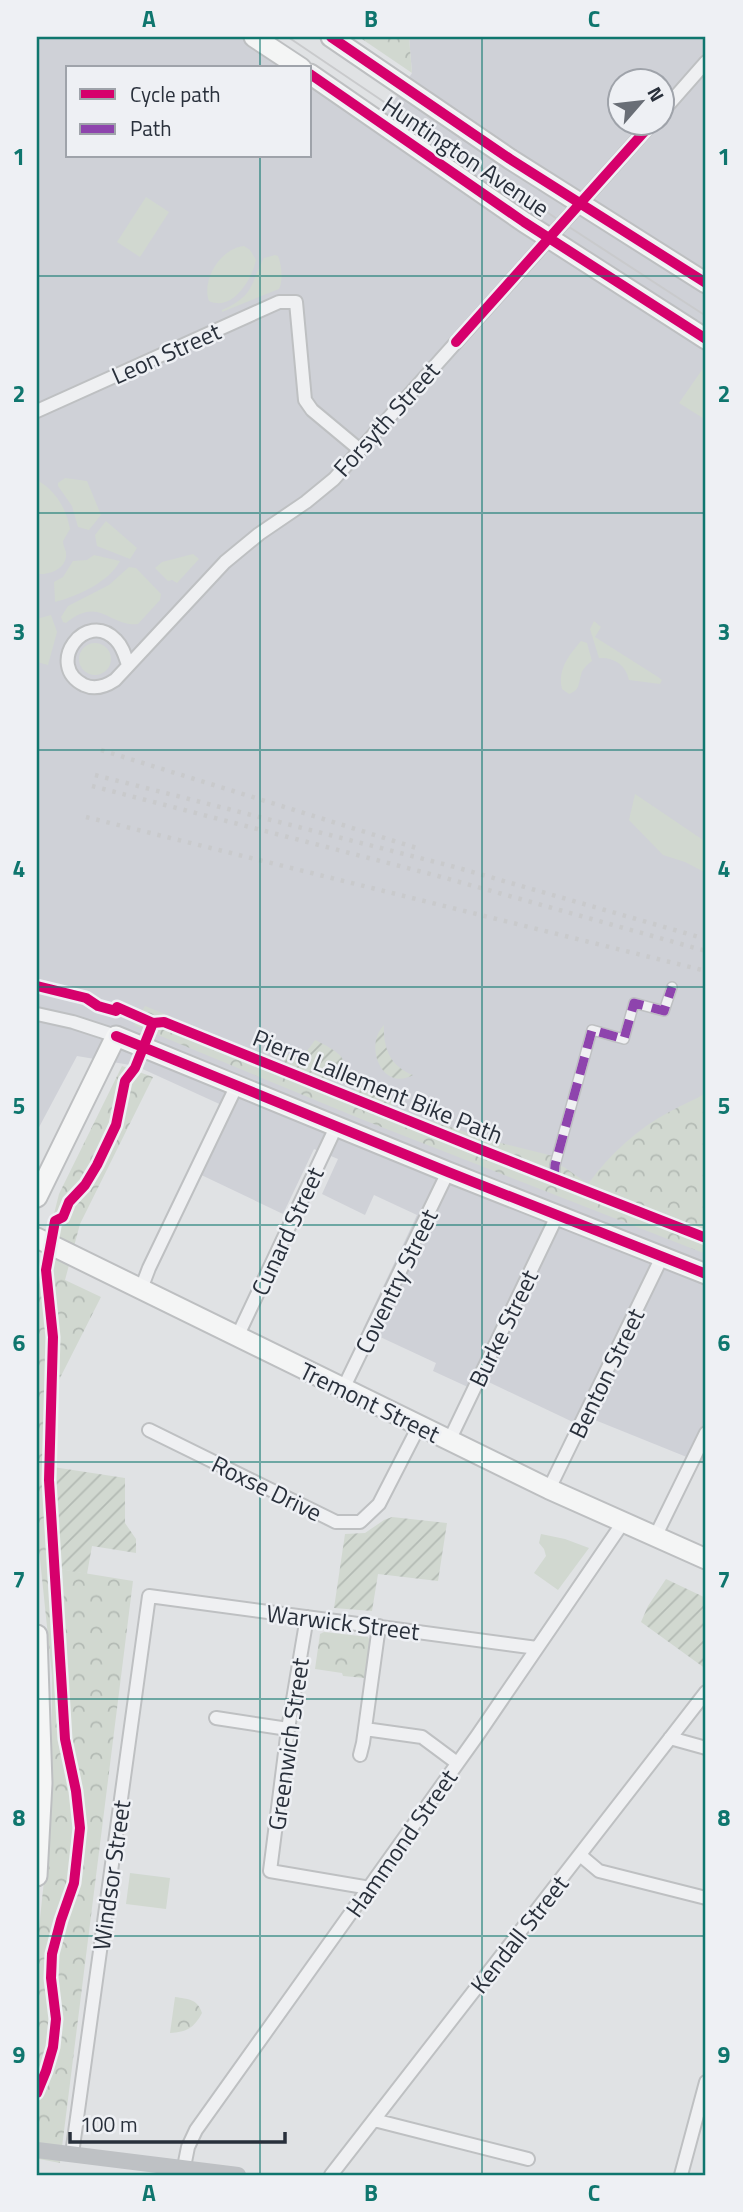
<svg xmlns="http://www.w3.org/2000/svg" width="743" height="2212" font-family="'Titillium Web',sans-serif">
<defs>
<pattern id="park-crowns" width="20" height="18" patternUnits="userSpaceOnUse" patternTransform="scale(1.75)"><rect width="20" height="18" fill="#d1d8d0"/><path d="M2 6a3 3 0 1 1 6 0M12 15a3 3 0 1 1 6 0" fill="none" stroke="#b3bab4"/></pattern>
<pattern id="garden-furrows" width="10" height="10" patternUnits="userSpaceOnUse" patternTransform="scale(1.75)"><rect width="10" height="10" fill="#d1d8d0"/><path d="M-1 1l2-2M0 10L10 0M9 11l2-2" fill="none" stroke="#b3bab4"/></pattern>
</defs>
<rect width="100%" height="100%" fill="#e0e2e4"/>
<path fill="#cfd1d7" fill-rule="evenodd" d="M37,37H254L301,68H68V156H310V74L380,122L412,73L409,37H706V1459L704,1464L580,1414L575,1423L476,1376L470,1388L433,1371L436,1363L363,1329L417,1215L374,1195L365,1215L322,1194L338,1159L314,1149L283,1214L195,1172L226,1107L136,1066L77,1056L37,1131ZM620,80H662V122H620Z"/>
<path fill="#d1d8d0" d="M146,197L169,212L140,257L117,242Z
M244,246L250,250L256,260C252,280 232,312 209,301C201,280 221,248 244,246Z
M275,255L278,256C282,265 283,281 279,289L222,312V310C255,295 249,286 264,258Z
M706,364V420L679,403Z
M65,478L87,481L101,515L89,530L78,527L72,506L58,486V483Z
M37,480C56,491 66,508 70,529L63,541C63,545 65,549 66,552C68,569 49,575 37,574Z
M106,521L137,548L130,559L97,546L95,535Z
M193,554L199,559L177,583L172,580L168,581L155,568L162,562Z
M94,555L120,561C109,582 78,596 55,602L54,582L63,577L73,561L87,560Z
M129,567L136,568L161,594L160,600L138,624C109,627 100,595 66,623L63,622L61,617L68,606L109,585Z
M51,615L57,632L48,665L37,662V619Z
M594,621L601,627L595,637L658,677L662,680L660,684L629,680C626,665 614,657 599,658L590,629Z
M581,641L587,643L592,661C587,665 582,669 581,675C578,685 580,690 569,694L562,689C557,670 569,655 581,641Z
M79 659a16 16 0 1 1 32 0a16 16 0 1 1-32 0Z
M635,794L706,842V873L685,862L663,855L629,820Z
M541,1534L565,1539L589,1548L558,1590L534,1573L546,1556L544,1549L539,1543Z
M130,1873L170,1878L166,1909L126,1904Z"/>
<path fill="url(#park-crowns)" d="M359,37H409L412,73Z
M145,1006L403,1112L497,1142L553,1156L551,1163L564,1167L588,1184C610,1154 638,1128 671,1111C683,1104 695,1100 706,1093V1254L361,1119L134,1025Z
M122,1066L153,1077L80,1224L65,1280L101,1297L59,1380L53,1467L59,1569L133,1581L60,2163L39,2159L37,2171V1947L51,1814L52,1675L37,1530V1282L59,1194Z
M324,1632L368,1637L370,1641L365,1678L343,1676L342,1673L315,1669L320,1634Z
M175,1997C188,1999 198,1999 202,2013C194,2028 187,2032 170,2033Z"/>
<path fill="url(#garden-furrows)" d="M384,1025C383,1048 390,1066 413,1075C383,1092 363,1047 384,1025Z
M315,1040C331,1048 360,1061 334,1079C313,1082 282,1066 272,1047C295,1058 300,1063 315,1040Z
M373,1082C389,1088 397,1106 392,1122L348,1104C350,1093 360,1083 373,1082Z
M53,1467L125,1478V1523L136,1539V1553L92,1546L87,1574L59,1569Z
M392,1517L447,1523L438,1581L378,1574L372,1611L334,1608L345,1534L365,1533L384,1520Z
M666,1579L706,1598V1669L641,1622L648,1606Z"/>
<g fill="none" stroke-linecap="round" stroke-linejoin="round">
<g stroke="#bec0c2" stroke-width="12">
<path id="pedestrian" d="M554,1179L555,1165L592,1030L624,1039L634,1003L664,1011L672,987"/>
</g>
<g stroke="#bec0c2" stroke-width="16">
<path id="minor" d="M662,112L706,62
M37,411L279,302H296L305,400L312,410L360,450
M128,665C125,656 123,647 116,640C86,608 44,665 84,685C95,690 106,686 115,680L225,562L259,534L306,502L334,479L653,122
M37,1014L73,1022L116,1036
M141,1289L149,1268L236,1087
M238,1335L336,1127
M343,1389L448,1172
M149,1430L336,1522H360L379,1504L419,1426
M449,1441L557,1216
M549,1489L662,1257
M656,1535L706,1433
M307,1617L288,1729L270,1871L370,1888
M216,1718L288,1729
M365,1729L422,1737L457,1763
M670,1738L706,1748
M360,1755L363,1743L379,1626
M580,1855L599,1871L706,1898
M374,2120L528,2159
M72,2154L149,1596L537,1648
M184,2167L188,2147L196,2130L477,1736L624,1521
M331,2175L706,1692
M681,2175L706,2082"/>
</g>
<g stroke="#bdbfc1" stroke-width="23">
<path id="primary" d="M254,37L301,68
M331,37L510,159L706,283
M310,74L524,222L706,339
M37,1197L116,1036L448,1172L706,1274
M37,1238L549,1489L706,1559
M37,1635L42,1783L37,1876"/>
</g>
<use href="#pedestrian" stroke="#eff0f2" stroke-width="9"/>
<use href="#minor" stroke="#eff0f2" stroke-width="12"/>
<path stroke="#bec1c4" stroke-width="16" d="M37,2150L238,2175"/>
<use href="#primary" stroke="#f4f5f5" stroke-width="19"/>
<path stroke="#c9cacc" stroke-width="2" d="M288,37L563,223L706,316"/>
<path stroke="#c9cacc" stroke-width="4.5" stroke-dasharray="3.5 7" stroke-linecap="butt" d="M101,750L420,849
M95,775L455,867L706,939
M92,786L438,876L706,951
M86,817L706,971"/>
<path stroke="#8e44ad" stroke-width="9" stroke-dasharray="18 9" stroke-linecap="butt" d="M554,1179L555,1165L592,1030L624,1039L634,1003L664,1011L672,987"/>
<g stroke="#eef0f4" stroke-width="15">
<path id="cycleway" d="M331,37L510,159L706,283
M310,74L524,222L706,339
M456,342L653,122
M37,986L86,998L98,1006L116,1011L117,1007L153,1023L164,1022L479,1149L706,1238
M116,1036L448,1172L706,1274
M37,2093L46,2071L53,2047L56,2019L51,1978L52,1954L61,1920L74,1883L80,1828L76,1791L65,1739L49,1480L53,1337L46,1270L55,1221L63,1217L69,1202L85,1185L97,1165L116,1125L125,1081L135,1068L153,1023"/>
</g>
<use href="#cycleway" stroke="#d6006c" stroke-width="10"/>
</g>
<path fill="none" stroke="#0f766e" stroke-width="2" stroke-opacity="0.55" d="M260,37V68M482,37V2175M260,156V2175M37,276H706M37,513H706M37,750H706M37,987H706M37,1225H706M37,1462H706M37,1699H706M37,1936H706"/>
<g text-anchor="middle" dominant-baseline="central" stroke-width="5" stroke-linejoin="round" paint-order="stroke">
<g font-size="24" fill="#29303b" stroke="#eef0f4">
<text transform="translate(466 156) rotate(34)">Huntington Avenue</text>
<text transform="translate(166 353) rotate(-24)">Leon Street</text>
<text transform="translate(386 419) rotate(-48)">Forsyth Street</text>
<text transform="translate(378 1086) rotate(22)">Pierre Lallement Bike Path</text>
<text transform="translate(287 1231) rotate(-65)">Cunard Street</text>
<text transform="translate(396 1281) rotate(-64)">Coventry Street</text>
<text transform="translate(503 1328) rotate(-64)">Burke Street</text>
<text transform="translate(606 1373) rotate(-64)">Benton Street</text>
<text transform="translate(370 1402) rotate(26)">Tremont Street</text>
<text transform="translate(267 1488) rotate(26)">Roxse Drive</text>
<text transform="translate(343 1622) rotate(7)">Warwick Street</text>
<text transform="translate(288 1744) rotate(-82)">Greenwich Street</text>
<text transform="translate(401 1843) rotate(-55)">Hammond Street</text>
<text transform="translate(111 1875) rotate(-82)">Windsor Street</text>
<text transform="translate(519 1934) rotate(-52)">Kendall Street</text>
</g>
</g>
<rect width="743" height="2212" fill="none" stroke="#eef0f4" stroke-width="77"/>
<rect x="66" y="66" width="245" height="91" fill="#eef0f4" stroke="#9fa3aa" stroke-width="2"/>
<rect x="80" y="89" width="35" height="10" fill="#d6006c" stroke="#9fa3aa" stroke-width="2"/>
<text x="130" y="102" font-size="21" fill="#29303b">Cycle path</text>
<rect x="80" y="124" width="35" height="10" fill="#8e44ad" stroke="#9fa3aa" stroke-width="2"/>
<text x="130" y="136" font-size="21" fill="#29303b">Path</text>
<g transform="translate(641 102) rotate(62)"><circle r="33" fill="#eef0f4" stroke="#9fa3aa" stroke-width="2"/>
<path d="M0-5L12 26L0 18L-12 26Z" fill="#696e76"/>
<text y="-10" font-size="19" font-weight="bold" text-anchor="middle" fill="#29303b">N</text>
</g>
<path d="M70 2132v10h215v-10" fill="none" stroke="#29303b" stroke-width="3.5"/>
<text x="80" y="2132" font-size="21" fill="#29303b" stroke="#eef0f4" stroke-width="5" paint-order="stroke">100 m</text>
<rect x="38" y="38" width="666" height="2136" fill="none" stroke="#0f766e" stroke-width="2.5"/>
<g font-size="23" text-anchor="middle" font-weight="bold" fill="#0f766e">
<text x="149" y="27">A</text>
<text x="371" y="27">B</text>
<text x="594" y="27">C</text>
<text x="19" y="165">1</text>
<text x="724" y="165">1</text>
<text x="19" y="402">2</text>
<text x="724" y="402">2</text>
<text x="19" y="640">3</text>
<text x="724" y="640">3</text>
<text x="19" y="877">4</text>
<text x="724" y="877">4</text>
<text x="19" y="1114">5</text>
<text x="724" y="1114">5</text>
<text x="19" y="1351">6</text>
<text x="724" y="1351">6</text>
<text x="19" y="1588">7</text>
<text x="724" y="1588">7</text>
<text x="19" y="1826">8</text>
<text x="724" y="1826">8</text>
<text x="19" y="2063">9</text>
<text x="724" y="2063">9</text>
<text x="149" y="2201">A</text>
<text x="371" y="2201">B</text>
<text x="594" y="2201">C</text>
</g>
</svg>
